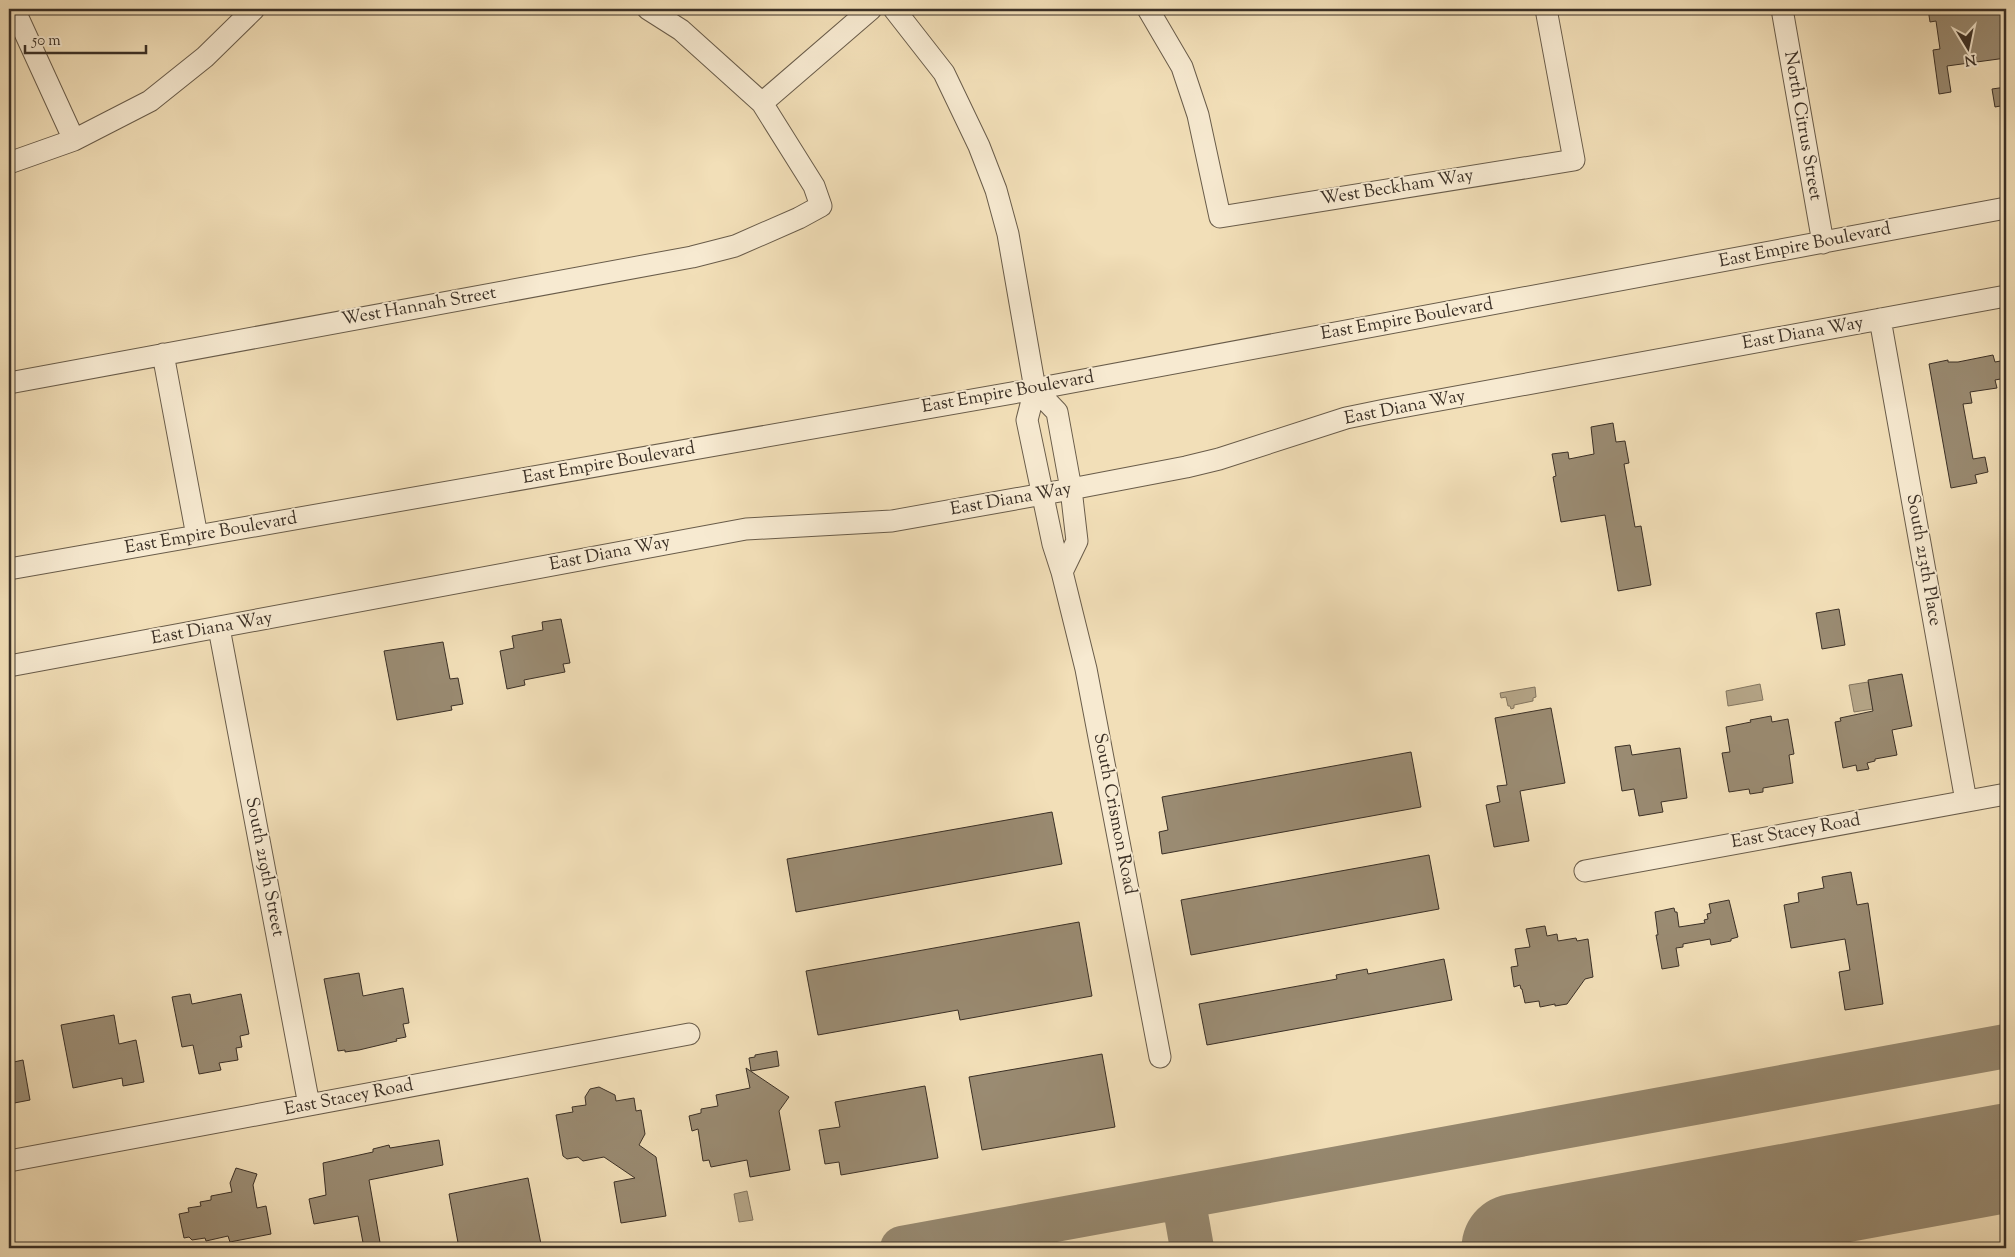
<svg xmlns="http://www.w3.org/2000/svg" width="2015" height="1257" font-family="'Sorts Mill Goudy',serif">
<rect width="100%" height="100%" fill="#f2dfb8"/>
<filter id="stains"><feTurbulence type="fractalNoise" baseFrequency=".004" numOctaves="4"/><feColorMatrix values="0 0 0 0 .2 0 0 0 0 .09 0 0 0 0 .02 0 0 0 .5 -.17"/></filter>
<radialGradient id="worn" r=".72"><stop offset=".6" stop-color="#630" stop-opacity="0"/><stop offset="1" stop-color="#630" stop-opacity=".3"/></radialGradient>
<path fill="#b4a486" stroke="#847660" d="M1868,682L1873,709L1854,712L1849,685Z
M1760,684L1763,700L1728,706L1726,691Z
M1535,687L1536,697L1533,698V701L1514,705V708L1511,709L1510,706H1508L1506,697L1501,698L1500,693Z
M747,1191L753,1220L739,1222L734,1194Z"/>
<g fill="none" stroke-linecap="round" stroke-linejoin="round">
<path stroke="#96886f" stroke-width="44" d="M1183,1197L1192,1248
M902,1248L2006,1046"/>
<path stroke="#96886f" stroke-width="109" d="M1516,1248L2006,1158"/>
</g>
<path fill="#9a8b72" stroke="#3b3026" d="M1928,9H2000L2003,30L2006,29V58L1947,66L1951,92L1939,94L1933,50L1940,49L1936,21L1930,22Z
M2006,87V105L1995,107L1992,89Z
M1993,355L1995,362L2006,360V378L1995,380L1997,388L1970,392L1972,403L1963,404L1973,459L1985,457L1988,472L1975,475L1977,483L1951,488L1929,364L1948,360V362H1958Z
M1613,423L1616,442L1625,441L1629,463L1624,464L1635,527L1641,526L1651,585L1618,591L1605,515L1561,522L1553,477L1556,476L1552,454L1568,452L1569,459L1594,454L1591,427Z
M1839,609L1845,645L1822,649L1816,613Z
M561,619L570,663L563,664L565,672L524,680L525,685L507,689L500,651L514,648L512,636L543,630L542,622Z
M443,642L450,679L458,678L463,704L451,706L452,710L397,720L384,651Z
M1902,674L1912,726L1892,730L1897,755L1875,759V761L1867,763L1869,769L1857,771L1856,765L1843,768L1835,722L1841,721L1840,718L1873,711L1868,680Z
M1551,708L1565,783L1520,791L1529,841L1494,847L1486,805L1500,802L1497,786L1507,785L1495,718Z
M1771,716L1772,722L1788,719L1794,754L1789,755L1793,783L1763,788V792L1750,794L1749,789L1729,792L1722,753L1730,752L1726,727L1751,722L1750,720Z
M1630,745L1632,755L1680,748L1687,798L1661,802L1663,812L1639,816L1634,789L1622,791L1615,747Z
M1411,752L1421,807L1162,854L1159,832L1168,830L1162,797Z
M1052,812L1062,864L796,912L787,859Z
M1429,855L1439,909L1191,955L1181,900Z
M1851,872L1857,905L1868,903L1883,1004L1845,1010L1839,972L1850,970L1845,939L1791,948L1784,905L1799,902L1798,893L1824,888L1822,877Z
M1729,900L1738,937L1731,939V941L1711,945L1710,939L1683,944V947L1676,948L1679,966L1662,969L1656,935H1658L1655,912L1674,908L1675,912H1677L1679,927L1705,923L1704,920L1708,919L1707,914L1711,913L1709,904Z
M1079,922L1092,996L960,1020L958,1010L818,1035L806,971Z
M1545,926L1547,936L1557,934L1558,941L1576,938L1577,941L1588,939L1593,977L1585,979L1567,1004L1555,1006V1004L1540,1007L1539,1001L1525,1003L1522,989H1521L1520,985L1514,987L1511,967L1518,966L1515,949L1530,947L1526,929Z
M1444,959L1452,1000L1207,1045L1199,1004L1337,979L1336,975L1367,969L1368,974Z
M359,973L363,996L403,988L409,1023L403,1024L406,1037L396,1039L397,1041L359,1050L345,1052V1050L338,1051L324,979Z
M190,994L192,1004L241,994L249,1034L240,1036L242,1047L236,1048L238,1060L219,1063L221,1070L199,1074L193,1045L182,1047L172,997Z
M114,1015L119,1044L136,1040L144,1082L123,1086L122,1078L73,1088L61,1025Z
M777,1051L779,1066L751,1071L749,1058L755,1057V1055Z
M1102,1054L1115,1127L982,1150L969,1077Z
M23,1060L30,1100L9,1104V1063Z
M746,1068L789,1097L779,1111L790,1170L750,1177L747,1160L711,1167L709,1160L703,1161L698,1129L692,1131L689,1116L701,1113V1109L718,1106L716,1095L750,1088Z
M925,1086L938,1158L841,1175L839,1162L825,1164L819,1130L840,1127L835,1102Z
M599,1087L615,1095L616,1101L634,1098L636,1111L641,1110L645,1134L639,1145L656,1157L666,1216L621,1223L614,1182L635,1178L604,1157L583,1161L578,1157L567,1159L563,1156L556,1115L573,1112L572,1107L586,1105L585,1097L590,1089Z
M439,1140L443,1165L369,1180L381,1248H364L358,1216L314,1224L309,1199L326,1195L323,1163L373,1152V1149L389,1145L390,1148Z
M236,1168L257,1174L253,1185L257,1208L266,1206L271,1234L230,1242L228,1236L206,1241L205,1238L192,1240L189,1237L184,1238L179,1214L189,1212L188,1208L201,1206L200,1202L211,1200V1196L232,1192L230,1183Z
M528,1178L541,1244L516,1248H459L449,1194Z"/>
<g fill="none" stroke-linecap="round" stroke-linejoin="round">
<g stroke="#695c4a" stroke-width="23">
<path id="minor" d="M14,9L74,140
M894,9L944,73L979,146L996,190L1008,234L1035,389L1027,420L1053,544L1062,572L1086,669L1160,1057
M1148,9L1182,67L1198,115L1220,217L1574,160L1546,9
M1782,9L1823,243
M762,103L871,9
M9,163L74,140L150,101L205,57L254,9
M1880,319L1966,801
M163,354L197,536
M9,383L692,257L735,246L799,218L821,206L814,186L762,103L681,30L648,9
M1035,389L1057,412L1071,489L1077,541L1062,572
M9,569L1035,389L2006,208
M219,628L309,1105
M9,666L746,529L892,521L1071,489L1186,467L1219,459L1346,418L1385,410L2006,296
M1585,871L2006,794
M9,1161L689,1034"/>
</g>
<use href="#minor" stroke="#f7ead1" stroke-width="21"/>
</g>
<g text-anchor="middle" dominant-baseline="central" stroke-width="4" stroke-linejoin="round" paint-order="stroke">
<g font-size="18" fill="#3b3026" stroke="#f7ead1">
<text transform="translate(1802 126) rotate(80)">North Citrus Street</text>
<text transform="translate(1397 188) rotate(-9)">West Beckham Way</text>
<text transform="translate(1805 246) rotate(-11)">East Empire Boulevard</text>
<text transform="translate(419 307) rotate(-10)">West Hannah Street</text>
<text transform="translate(1407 320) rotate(-10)">East Empire Boulevard</text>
<text transform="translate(1803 334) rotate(-10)">East Diana Way</text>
<text transform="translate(1008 393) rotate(-10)">East Empire Boulevard</text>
<text transform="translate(1405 408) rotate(-11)">East Diana Way</text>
<text transform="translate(609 464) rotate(-10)">East Empire Boulevard</text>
<text transform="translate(1011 500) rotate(-10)">East Diana Way</text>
<text transform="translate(211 534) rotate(-10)">East Empire Boulevard</text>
<text transform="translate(610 554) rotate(-11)">East Diana Way</text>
<text transform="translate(1923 560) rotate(80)">South 213th Place</text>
<text transform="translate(212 629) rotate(-10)">East Diana Way</text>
<text transform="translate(1114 814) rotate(79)">South Crismon Road</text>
<text transform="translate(1796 832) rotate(-10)">East Stacey Road</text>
<text transform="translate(264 867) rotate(79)">South 219th Street</text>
<text transform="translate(349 1098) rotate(-11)">East Stacey Road</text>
</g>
</g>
<rect width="2015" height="1257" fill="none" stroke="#f2dfb8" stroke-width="30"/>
<rect x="10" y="10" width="1995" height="1237" fill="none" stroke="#3b3026" stroke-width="2.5"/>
<rect x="15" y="15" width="1985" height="1227" fill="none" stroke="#3b3026"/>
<g transform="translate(1968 48) rotate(170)" stroke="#f7ead1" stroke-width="4" paint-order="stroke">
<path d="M0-4L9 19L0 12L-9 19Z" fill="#3b3026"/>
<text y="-8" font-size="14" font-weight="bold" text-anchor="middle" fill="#3b3026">N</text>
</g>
<path d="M25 45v8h121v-8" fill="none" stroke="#3b3026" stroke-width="2.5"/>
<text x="32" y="45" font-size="15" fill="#3b3026" stroke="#f7ead1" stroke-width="4" paint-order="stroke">50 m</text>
<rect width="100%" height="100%" filter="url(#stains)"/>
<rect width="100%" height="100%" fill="url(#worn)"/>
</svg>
